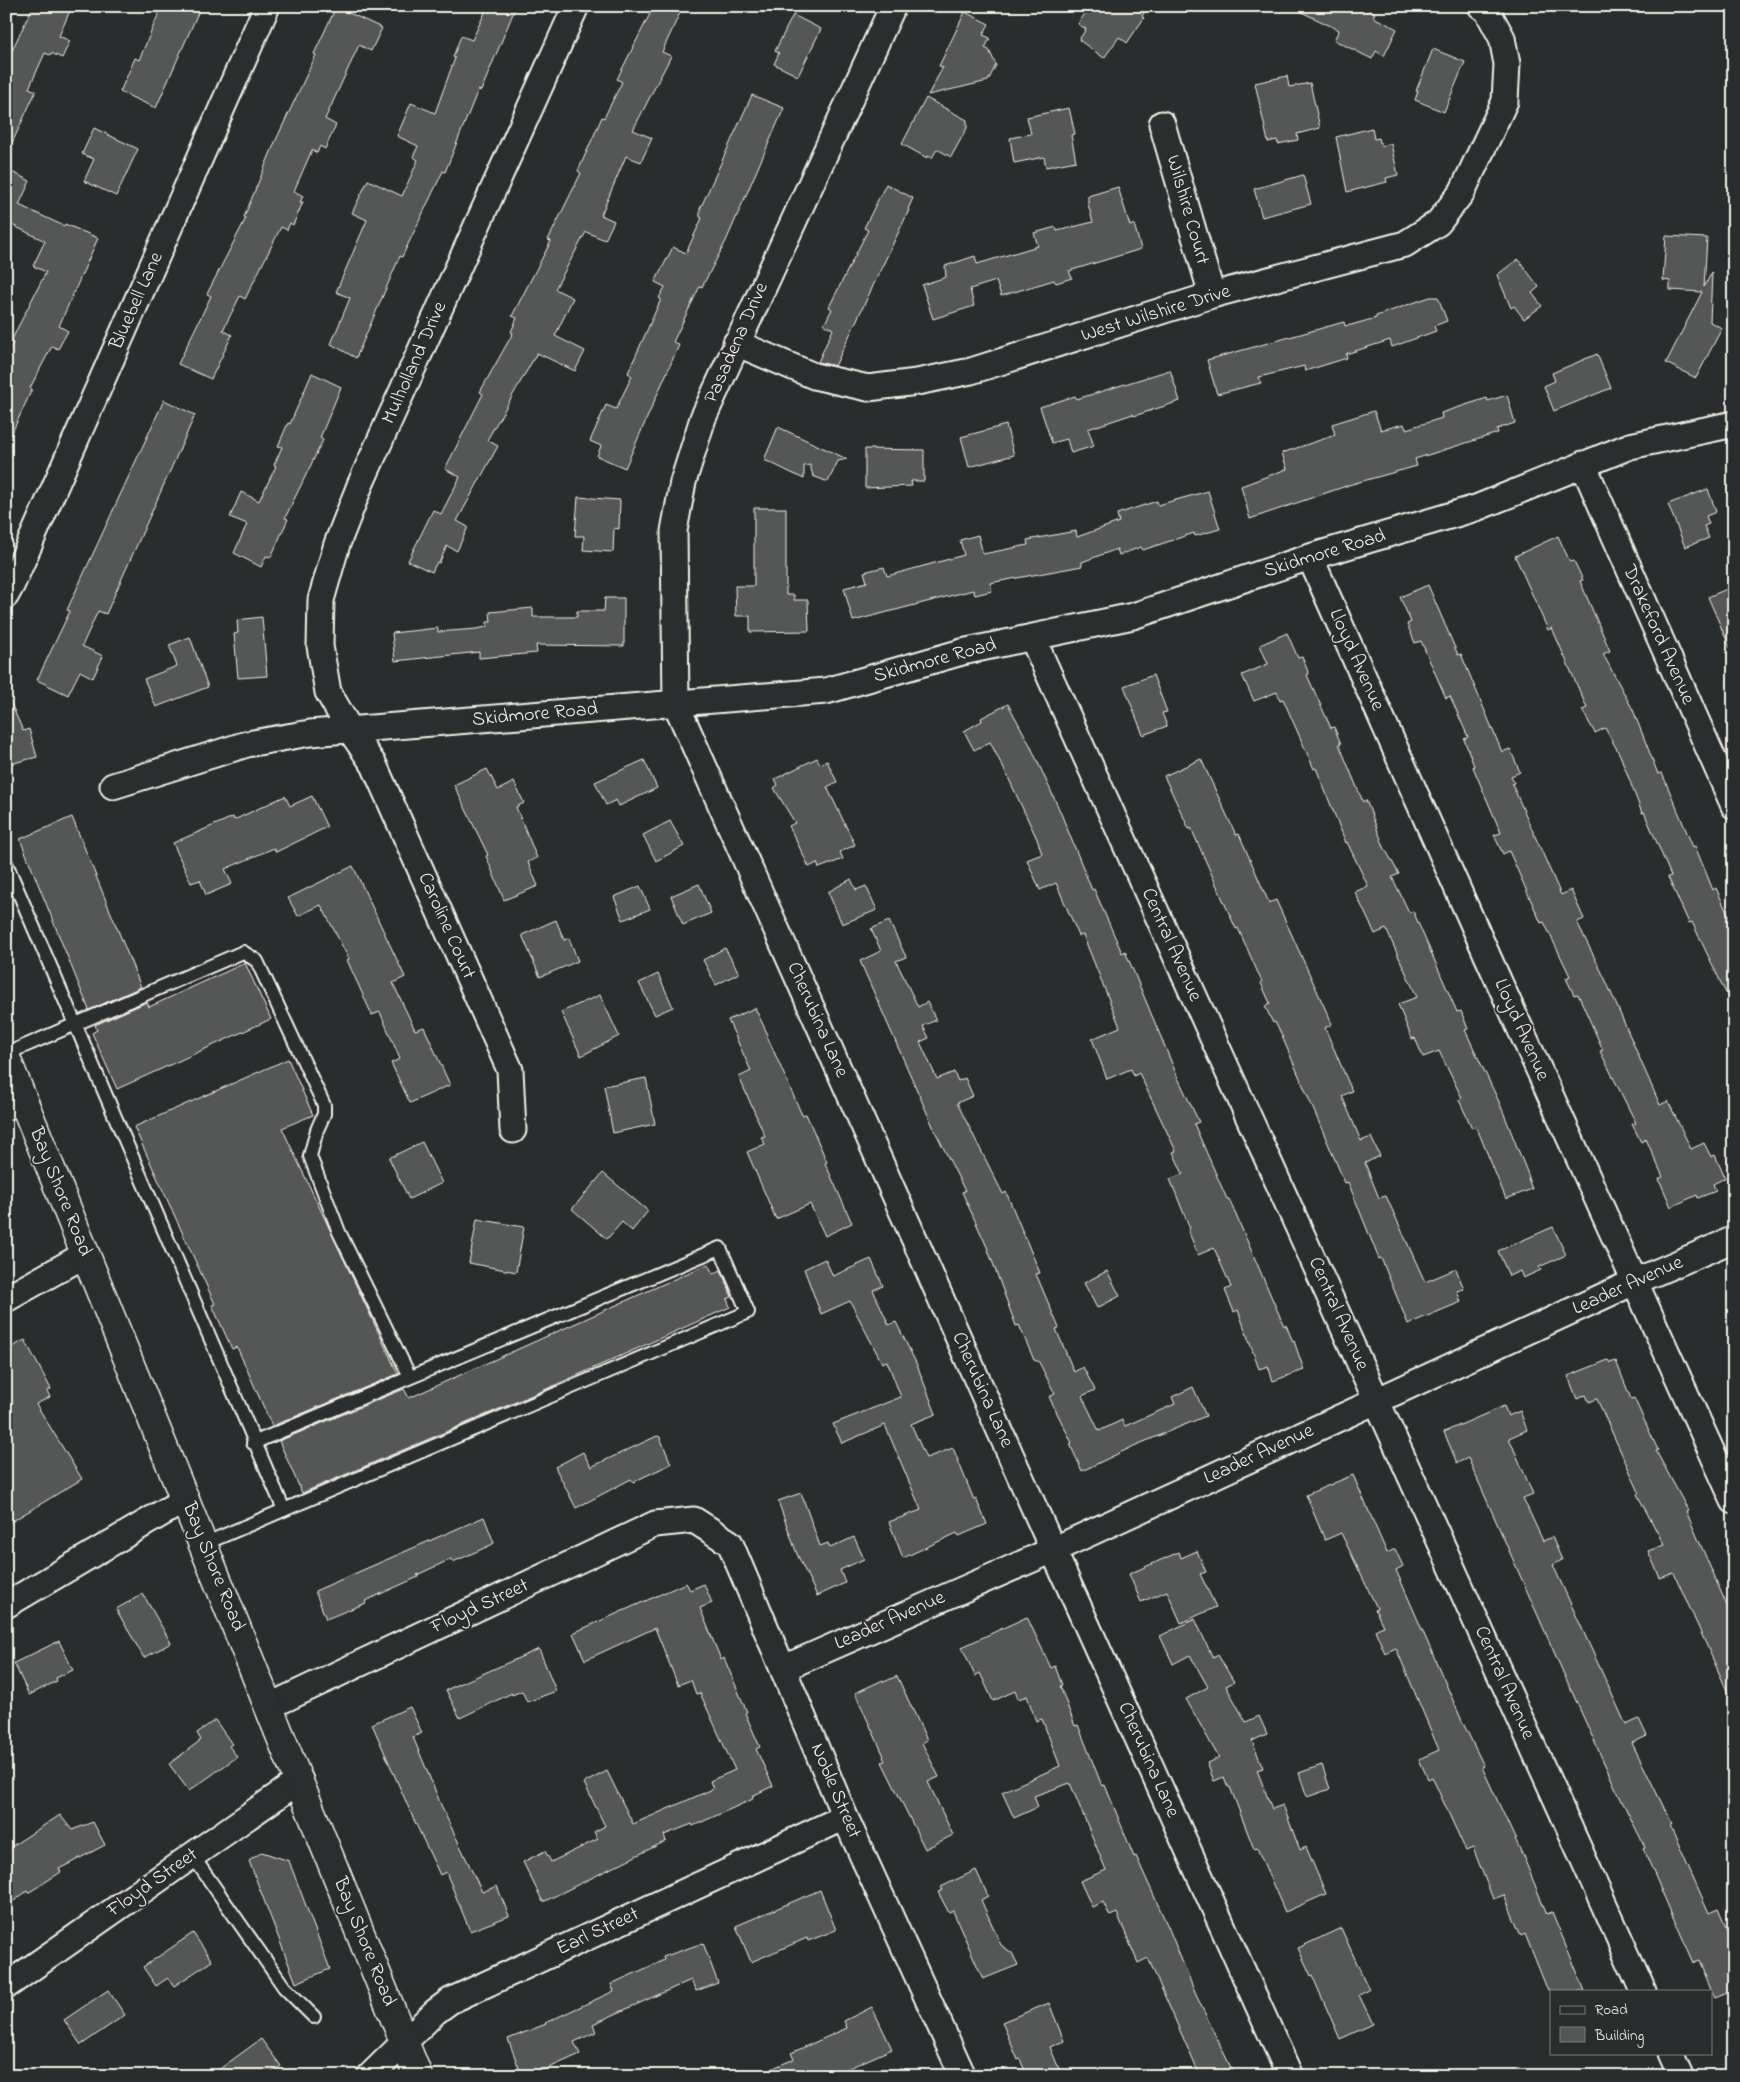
<svg xmlns="http://www.w3.org/2000/svg" width="1740" height="2082" font-family="'Indie Flower',sans-serif">
<rect width="100%" height="100%" fill="#2a2d2e"/>
<filter id="ink" filterUnits="userSpaceOnUse"><feTurbulence type="fractalNoise" baseFrequency=".02" numOctaves="2"/><feDisplacementMap in="SourceGraphic" scale="10" xChannelSelector="R" yChannelSelector="G"/><feConvolveMatrix kernelMatrix="1 2 1 2 8 2 1 2 1" color-interpolation-filters="sRGB"/></filter>
<g filter="url(#ink)">
<path fill="#555756" stroke="#f4f1e8" d="M33,6H72L59,36L70,41L62,58L51,53L50,55L45,53L29,88L36,91L6,156V63Z
M162,6H201L156,108L120,92L135,58L139,60Z
M488,6H516L481,91L478,90L445,172L443,171L402,257L400,256L356,358L331,344L350,298L336,292L367,220L352,213L368,180L402,196L418,160L413,157L418,146L397,136L411,103L435,113L455,58L453,57L461,36L472,40Z
M654,6H683L662,52L671,56L633,130L652,138L641,162L626,156L601,215L614,221L605,240L586,232L555,289L573,298L555,336L585,351L575,371L537,353L487,440L498,446L457,521L468,527L457,551L447,546L439,563L437,562L432,572L408,561L433,510L441,514L460,477L445,469L483,394L480,392L513,333L511,332L517,318L512,316L551,241L548,240L581,173L578,171L602,117L604,118L622,82L617,79Z
M1090,6H1149L1142,16L1144,18L1127,43L1119,37L1104,58L1079,40L1086,29L1078,24Z
M1289,6H1361L1375,13L1373,17L1397,29L1384,56L1376,51L1372,59L1334,40L1339,30Z
M336,7L382,28L371,51L359,45L325,119L336,125L325,149L320,146L317,153L312,150L294,191L303,196L300,202H303L293,225L290,223L287,230L281,227L245,299L240,296L223,330L232,335L211,379L178,364L211,296L207,294L246,218L244,217L275,142L316,55L314,54Z
M965,12L989,24L983,35L990,38L985,48L989,50L996,65L988,81L928,95L943,67L939,66Z
M793,15L821,29L798,76L774,64L779,53L775,51Z
M1433,49L1465,62L1444,112L1415,100L1418,91H1416Z
M1287,76L1289,87L1310,83L1320,128L1297,134L1298,140L1278,144L1277,140L1268,142L1255,83Z
M752,95L784,108L726,241L702,287L700,286L673,342L679,345L625,468L597,456L601,446L590,441L606,405L616,409L632,376L628,373L661,299L659,298L665,287L655,282L673,247L686,253L702,218L700,217V209Z
M926,98L967,120V128L951,157L937,149L932,158L928,156L927,158L902,144Z
M1069,108L1075,134L1071,135L1076,161L1046,167L1044,157L1014,163L1010,138L1031,134L1027,117Z
M94,128L138,149L116,196L84,181L94,159L82,154Z
M1372,128L1374,139L1379,138L1381,146L1391,144L1398,175L1386,178L1387,182L1347,192L1336,137Z
M6,169L30,181L19,205L64,226L65,224L98,238L59,326L68,331L58,349L52,346L30,388L32,389L6,446V356L13,343L11,342L16,331L46,272L33,266L45,241L10,224L6,231Z
M1303,175L1311,204L1262,217L1254,189Z
M886,184L913,198L908,209L909,210L835,366L818,362L833,329L824,325L832,309L829,307L868,230L864,228Z
M1118,187L1130,226L1134,224L1141,249L1069,271L1072,278L1056,283L1054,280L1001,296L996,281L970,289L974,306L933,319L922,285L946,277L945,266L975,256L977,264L1038,246L1034,233L1056,227L1057,231L1093,222L1088,204V196Z
M1666,236L1707,238L1704,287L1712,272L1710,322L1722,328L1696,378L1666,363L1702,292L1670,290V281L1663,280Z
M1518,259L1539,287L1532,293L1542,306L1524,319L1514,306L1511,308L1497,275Z
M1430,297H1438L1447,321L1434,326L1436,331L1392,347L1390,340L1346,354L1347,358L1305,371L1304,366L1259,377L1261,383L1217,394L1207,360L1344,322L1345,326L1351,325L1376,318V316Z
M1597,354L1611,388L1554,411L1544,386L1555,381L1552,373Z
M1170,370L1180,401L1134,416L1133,414L1088,429L1094,446L1071,453L1067,439L1052,443L1040,407L1075,396L1077,399Z
M312,373L341,387L320,438L323,440L285,518L288,519L271,557L266,556L261,567L234,553L247,524L230,517L241,492L259,501L276,466L274,465L282,447L278,446L288,423L290,424Z
M1507,395L1515,423L1497,429L1498,433L1415,459L1417,466L1352,484L1250,519L1241,486L1287,469L1282,453L1335,435L1332,424L1374,411L1381,430L1404,424L1406,429L1442,418L1441,413L1487,398L1488,401Z
M164,400L195,415L106,614L98,611L82,646L103,656L93,678L80,671L68,695L37,680L70,611L67,610Z
M1006,425L1014,455L969,467L961,437Z
M778,427L847,459L838,461L828,482L813,476L810,465L804,466V479L771,463L764,460Z
M865,449L924,450V481H911L912,486L865,488Z
M1708,489L1716,512L1706,516L1709,524L1704,526L1709,538L1685,547L1668,504Z
M1208,491L1220,529L1195,536L1194,533L1143,550L1141,547L1119,555L1117,549L1082,562V566L990,583L992,591L975,595L973,590L853,621L844,588L867,582L864,572L884,567L887,576L964,555L960,540L978,535L983,554L1028,545L1027,540L1076,531L1077,537L1119,522L1117,514L1157,501L1158,505Z
M578,497L620,500L619,529L614,528L613,552L583,550L584,536H575Z
M754,508H786V595H794V600H808L809,631L750,632V616H736L735,586H754Z
M1558,536L1570,562L1574,561L1583,580L1580,581L1610,651L1603,654L1633,710L1658,774L1662,773L1693,847L1695,846L1713,890L1716,888L1734,928V1010L1692,922L1689,923L1668,877L1671,876L1644,812L1642,813L1620,755L1605,728L1595,733L1582,710L1587,708L1552,628L1548,630L1515,556Z
M1428,585L1458,655L1461,654L1502,752L1510,749L1520,772L1511,776L1514,783L1512,784L1561,895L1571,890L1584,919L1577,922L1606,981L1660,1105L1668,1101L1691,1149L1704,1143L1711,1157L1715,1155L1725,1178L1713,1184L1716,1191L1698,1198L1697,1195L1671,1207L1659,1179L1663,1177L1646,1139L1641,1142L1632,1124L1636,1123L1600,1051L1603,1050L1578,994L1574,995L1566,978L1570,976L1544,922L1541,923L1509,851L1503,854L1494,835L1501,833L1473,767L1474,766L1464,739L1468,737L1450,696L1446,698L1421,641L1415,643L1407,624L1411,622L1400,597Z
M1734,586V657L1708,597Z
M605,598H624V646L536,645L537,653L479,658V652L395,661L392,633L438,628V632L476,629L487,627V622H491L490,612L533,608V617H577V611H604Z
M262,617L267,676L238,678L234,634L238,633L237,620Z
M1287,633L1298,658L1302,657L1309,674L1307,675L1331,728L1334,727L1341,744H1339L1363,802L1366,800L1384,847L1399,874L1392,877L1409,912L1413,911L1457,1012L1461,1011L1468,1029L1465,1030L1500,1104L1529,1177L1528,1178L1532,1189L1506,1199L1476,1126L1472,1128L1459,1100L1462,1098L1439,1051L1423,1057L1415,1038L1412,1039L1398,1004L1417,997L1386,929L1375,934L1355,892L1368,886L1347,842L1346,843L1316,768L1314,769L1283,699L1280,700L1277,692L1254,701L1242,675L1268,664L1260,645Z
M190,637L208,687L156,707L144,679L177,666L169,645Z
M1153,675L1167,712L1162,713L1167,726L1143,735L1124,686Z
M6,692L23,731L29,729L37,757L6,765Z
M1008,704L1030,745L1060,811L1092,890L1094,889L1122,953L1125,951L1178,1078L1199,1122L1194,1124L1227,1199H1229L1284,1326L1286,1325L1293,1342L1294,1341L1304,1370L1273,1381L1268,1366L1259,1369L1238,1310L1234,1312L1225,1290L1231,1287L1214,1248L1198,1255L1188,1230L1190,1229L1170,1179L1183,1174L1173,1152L1176,1151L1139,1073L1134,1076L1131,1069L1107,1079L1092,1039L1120,1027L1083,935L1079,936L1056,883L1040,890L1027,860L1042,854L1037,839L1008,777L990,742L974,750L964,731L982,721L981,718Z
M817,758L820,764L827,761L837,782L827,787L855,845L840,852L843,859L819,868L817,863L809,867L789,826L795,823L774,788L778,785L775,779Z
M1201,759L1236,835L1239,834L1269,903L1276,900L1332,1024L1325,1028L1352,1091L1342,1096L1361,1141L1371,1137L1380,1156L1365,1163L1379,1198L1386,1196L1425,1282L1456,1269L1464,1289L1457,1291L1461,1302L1408,1324L1381,1258L1379,1259L1348,1182L1345,1183L1281,1034L1275,1022L1273,1023L1265,1006L1270,1003L1261,983L1262,982L1238,928L1236,929L1191,828L1189,829L1164,776Z
M644,760L657,788L619,806L616,800L606,805L595,782Z
M487,769L498,790L514,782L524,803L516,807L537,858L528,862L538,886L504,900L486,856L488,855L454,785Z
M285,796L290,806L312,796L327,827L276,852L274,848L225,869L232,884L206,895L200,880L191,883L173,843L233,817L234,820Z
M72,817L141,987L89,1010L20,839Z
M670,821L684,846L656,861L643,835Z
M353,866L405,977L393,983L415,1030L424,1027L450,1085L410,1103L391,1063L400,1059L380,1012L372,1015L347,960L349,959L321,905L298,916L288,898Z
M851,879L856,890L866,886L877,910L842,924L828,892Z
M699,884L711,913L683,925L671,896Z
M640,886L650,909L623,920L614,897Z
M556,920L564,940L569,938L578,961L540,977L522,935Z
M889,921L906,957L896,961L918,1007L927,1002L936,1020L923,1026L929,1038L920,1042L937,1079L954,1072L958,1081L965,1078L973,1096L957,1103L1003,1194L1006,1192L1040,1273L1036,1274L1059,1328L1056,1329L1074,1372L1083,1367L1095,1390L1082,1396L1099,1431L1122,1420L1125,1426L1175,1404L1172,1397L1193,1387L1206,1416L1134,1446L1082,1471L1070,1444L1072,1443L1049,1397L1055,1394L1039,1362L1034,1360L1019,1325L1016,1326L987,1247L962,1192L965,1191L935,1131L860,961L881,951L871,929Z
M725,948L739,973L716,985L703,960Z
M245,963L271,1019L117,1089L92,1033L97,1030L95,1025L147,1002L149,1007Z
M658,974L673,1007L655,1015L639,983Z
M600,995L619,1036L581,1056L561,1012Z
M755,1008L768,1035L767,1036L802,1115L806,1114L827,1162L825,1163L852,1223L825,1236L810,1204L776,1219L747,1152L765,1144L761,1137L765,1136L739,1077L751,1071L728,1020Z
M288,1059L313,1115L282,1128L398,1374L272,1426L237,1347L232,1349L212,1305L215,1304L134,1127Z
M646,1078L655,1124L613,1133L604,1086Z
M422,1142L442,1183L409,1199L389,1158Z
M603,1173L648,1211L632,1231L622,1222L607,1239L572,1209Z
M477,1219L524,1227L516,1272L469,1263Z
M1553,1227L1566,1255L1539,1267L1541,1270L1523,1278L1520,1271L1509,1276L1498,1251Z
M825,1259L833,1276L871,1259L883,1286L873,1290L889,1325L896,1322L917,1365L936,1414L911,1424L926,1458L953,1448L974,1500L976,1499L987,1524L959,1536L957,1533L903,1558L889,1522L921,1510L885,1425L842,1443L833,1424L901,1397L887,1361L882,1363L850,1301L821,1314L804,1269Z
M708,1264L713,1274L721,1270L732,1297L727,1299L730,1307L551,1387L302,1493L279,1441L404,1389L409,1398Z
M1107,1271L1120,1296L1097,1308L1084,1283Z
M25,1340L51,1389L47,1391L50,1397L36,1404L82,1479L6,1525V1350Z
M1608,1360L1610,1363L1616,1361L1631,1399L1634,1398L1658,1450L1656,1451L1688,1510L1686,1511L1734,1622V1706L1674,1573L1660,1578L1648,1551L1664,1545L1637,1494L1639,1492L1597,1399L1589,1402L1586,1395L1577,1399L1568,1376Z
M1504,1406L1508,1416L1520,1411L1527,1430L1509,1438L1533,1494L1523,1498L1543,1541L1552,1537L1562,1560L1553,1565L1626,1725L1639,1719L1647,1736L1632,1743L1672,1824L1670,1825L1709,1913L1718,1909L1734,1946V1989L1714,1997L1699,1961L1693,1963L1643,1848L1645,1847L1615,1787L1558,1661L1468,1458L1457,1463L1444,1432Z
M657,1436L660,1437L671,1464L633,1482L631,1479L576,1508L555,1467L583,1452L591,1467Z
M1353,1475L1387,1553L1395,1549L1403,1566L1396,1570L1462,1721L1484,1766L1482,1767L1523,1856L1547,1914L1552,1912L1585,1991H1548L1525,1934L1521,1936L1504,1895L1493,1899L1473,1848L1466,1851L1432,1777L1428,1779L1419,1759L1439,1750L1396,1648L1385,1653L1375,1630L1383,1626L1375,1609L1377,1608L1341,1533L1325,1540L1306,1495Z
M801,1493L820,1546L828,1543L830,1548L854,1537L864,1559L840,1570L845,1583L817,1596L797,1554L778,1501Z
M484,1517L494,1543L491,1545L453,1562L451,1559L417,1575L418,1577L365,1601L366,1603L326,1619L315,1591Z
M1197,1551L1206,1572L1200,1574L1216,1607L1181,1623L1167,1591L1141,1602L1129,1574L1179,1552L1181,1558Z
M686,1583L690,1590L704,1584L712,1603L700,1608L721,1660L724,1658L747,1712L745,1713L760,1747L756,1749L773,1786L752,1796L753,1799L693,1826L692,1824L664,1835L666,1841L543,1902L523,1862L545,1851L551,1862L598,1839L594,1832L605,1826L584,1783L607,1771L633,1824L713,1789L710,1781L735,1770L700,1693L696,1694L691,1680L678,1685L655,1628L585,1660L573,1633Z
M143,1594L171,1643L144,1658L116,1609Z
M1027,1617L1051,1668L1055,1666L1062,1685L1060,1686L1075,1726L1078,1725L1102,1786L1105,1785L1134,1857L1136,1856L1169,1929L1196,1995L1235,2076H1200L1148,1958L1138,1963L1117,1913L1110,1916L1103,1902L1092,1907L1080,1881L1106,1870L1070,1783L1034,1796L1038,1807L1014,1818L1002,1792L1060,1766L1042,1719L1036,1721L1027,1696L1018,1699L1015,1691L993,1701L980,1673L975,1676L962,1647Z
M1195,1619L1213,1658L1218,1655L1234,1682L1226,1686L1246,1722L1259,1716L1267,1734L1252,1741L1263,1768L1257,1770L1272,1809L1283,1805L1300,1850L1306,1847L1326,1894L1285,1912L1257,1848L1254,1849L1230,1787H1228L1224,1777L1214,1781L1207,1763L1219,1758L1186,1699L1208,1687L1190,1655L1173,1664L1160,1636Z
M59,1641L73,1670L56,1678L57,1681L29,1695L14,1663Z
M539,1649L556,1691L527,1702L522,1691L512,1695V1693L460,1718L446,1690Z
M897,1676L927,1740L922,1743L939,1777L928,1782L953,1835L925,1849L882,1762L885,1761L883,1757L884,1756L855,1693L883,1680L884,1682Z
M410,1707L422,1733L413,1737L444,1812L482,1892L497,1886L509,1916L470,1931L446,1872L440,1875L414,1820L372,1724Z
M215,1720L232,1744L229,1746L237,1757L189,1791L169,1764L201,1740L197,1733Z
M1322,1765L1330,1789L1307,1797L1299,1773Z
M60,1815L72,1830L93,1822L105,1845L59,1869L61,1872L28,1893L27,1891L6,1907V1850Z
M262,1852L289,1861L330,1969L296,1983L249,1861Z
M976,1870L988,1896L981,1900L1001,1945L1012,1953L1018,1965L983,1979L953,1911L949,1913L938,1892L943,1890L941,1887Z
M820,1890L836,1930L808,1941L807,1938L751,1962L736,1926Z
M1341,1928L1369,1990L1359,1995L1373,2024L1340,2039L1312,1975L1311,1976L1298,1948Z
M193,1933L212,1961L174,1986L168,1978L156,1986L143,1967Z
M703,1943L718,1983L696,1991L691,1980L593,2024L596,2032L574,2042L580,2054L531,2076H522L508,2039L546,2024L545,2023L614,1991L611,1984L664,1960L663,1957Z
M108,1990L125,2015L81,2045L64,2020Z
M1049,2003L1064,2041L1050,2047L1062,2076H1027L1020,2059L1018,2060L1002,2022Z
M872,2007L892,2049L831,2076H755L794,2059L791,2053L847,2028L844,2021Z
M261,2039L281,2066L267,2076H210Z"/>
<g fill="none" stroke-linecap="round" stroke-linejoin="round">
<g stroke="#f4f1e8" stroke-width="16">
<path id="lane" d="M6,863L284,1510
M6,1054L243,952L257,961L324,1105V1114L317,1130L310,1156L339,1232L410,1377
M6,1114L25,1106
M204,1544L748,1312L720,1248L253,1443
M192,1855L284,1987L314,2017"/>
</g>
<g stroke="#f4f1e8" stroke-width="29">
<path id="street" d="M893,6L703,418L683,482L674,531L676,704L1053,1550L1290,2076
M1162,124L1212,295
M736,343L814,376L868,388L917,382L971,371L1212,295L1405,244L1438,223L1462,192L1505,101L1507,64L1502,38L1487,10L1481,6
M1583,464L1734,806
M1310,557L1491,964L1734,1501
M6,595L12,584L267,6
M1032,637L1643,1991
M113,786L247,744L310,733L826,691L962,652L1133,616L1310,557L1476,508L1630,446L1734,424
M513,1130L510,1070L374,765L350,730L328,692L320,646L321,600L337,544L360,485L576,6
M6,1299L86,1254
M6,1605L186,1499
M784,1668L1053,1550L1634,1282L1734,1239
M270,1706L655,1524L694,1520L730,1543L845,1817L963,2076
M6,1986L300,1780
M1671,2053L1681,2076
M370,2076L435,2012L450,2001L845,1817"/>
</g>
<g stroke="#f4f1e8" stroke-width="31">
<path id="secondary" d="M6,1058L418,2076"/>
</g>
<use href="#lane" stroke="#2a2d2e" stroke-width="12"/>
<use href="#street" stroke="#2a2d2e" stroke-width="25"/>
<use href="#secondary" stroke="#2a2d2e" stroke-width="28"/>
</g>
</g>
<g text-anchor="middle" dominant-baseline="central" stroke-width="4" stroke-linejoin="round" paint-order="stroke">
<g font-size="20" fill="#f4f1e8" stroke="#2a2d2e">
<text transform="translate(1187 210) rotate(74)">Wilshire Court</text>
<text transform="translate(137 301) rotate(-66)">Bluebell Lane</text>
<text transform="translate(1156 314) rotate(-17)">West Wilshire Drive</text>
<text transform="translate(737 343) rotate(-66)">Pasadena Drive</text>
<text transform="translate(415 363) rotate(-66)">Mulholland Drive</text>
<text transform="translate(1325 554) rotate(-17)">Skidmore Road</text>
<text transform="translate(1658 635) rotate(66)">Drakeford Avenue</text>
<text transform="translate(1356 660) rotate(66)">Lloyd Avenue</text>
<text transform="translate(935 661) rotate(-15)">Skidmore Road</text>
<text transform="translate(535 715) rotate(-5)">Skidmore Road</text>
<text transform="translate(446 926) rotate(66)">Caroline Court</text>
<text transform="translate(1171 945) rotate(66)">Central Avenue</text>
<text transform="translate(817 1020) rotate(66)">Cherubina Lane</text>
<text transform="translate(1521 1030) rotate(66)">Lloyd Avenue</text>
<text transform="translate(60 1192) rotate(68)">Bay Shore Road</text>
<text transform="translate(1628 1286) rotate(-24)">Leader Avenue</text>
<text transform="translate(1338 1314) rotate(66)">Central Avenue</text>
<text transform="translate(982 1390) rotate(66)">Cherubina Lane</text>
<text transform="translate(1259 1455) rotate(-25)">Leader Avenue</text>
<text transform="translate(213 1567) rotate(68)">Bay Shore Road</text>
<text transform="translate(480 1607) rotate(-25)">Floyd Street</text>
<text transform="translate(890 1621) rotate(-24)">Leader Avenue</text>
<text transform="translate(1504 1683) rotate(66)">Central Avenue</text>
<text transform="translate(1148 1760) rotate(66)">Cherubina Lane</text>
<text transform="translate(835 1791) rotate(67)">Noble Street</text>
<text transform="translate(153 1883) rotate(-35)">Floyd Street</text>
<text transform="translate(598 1932) rotate(-25)">Earl Street</text>
<text transform="translate(364 1942) rotate(68)">Bay Shore Road</text>
</g>
</g>
<rect width="1740" height="2082" fill="none" stroke="#2a2d2e" stroke-width="25"/>
<rect x="12" y="12" width="1715" height="2057" fill="none" stroke="#f4f1e8" stroke-width="2" filter="url(#ink)"/>
<rect x="1550" y="1990" width="162" height="65" fill="#2a2d2e" stroke="#7b7b78"/>
<rect x="1560" y="2006" width="25" height="8" fill="#2a2d2e" stroke="#7b7b78"/>
<text x="1595" y="2014" font-size="15" fill="#f4f1e8">Road</text>
<rect x="1560" y="2027" width="25" height="15" fill="#555756" stroke="#7b7b78"/>
<text x="1595" y="2040" font-size="15" fill="#f4f1e8">Building</text>
</svg>
